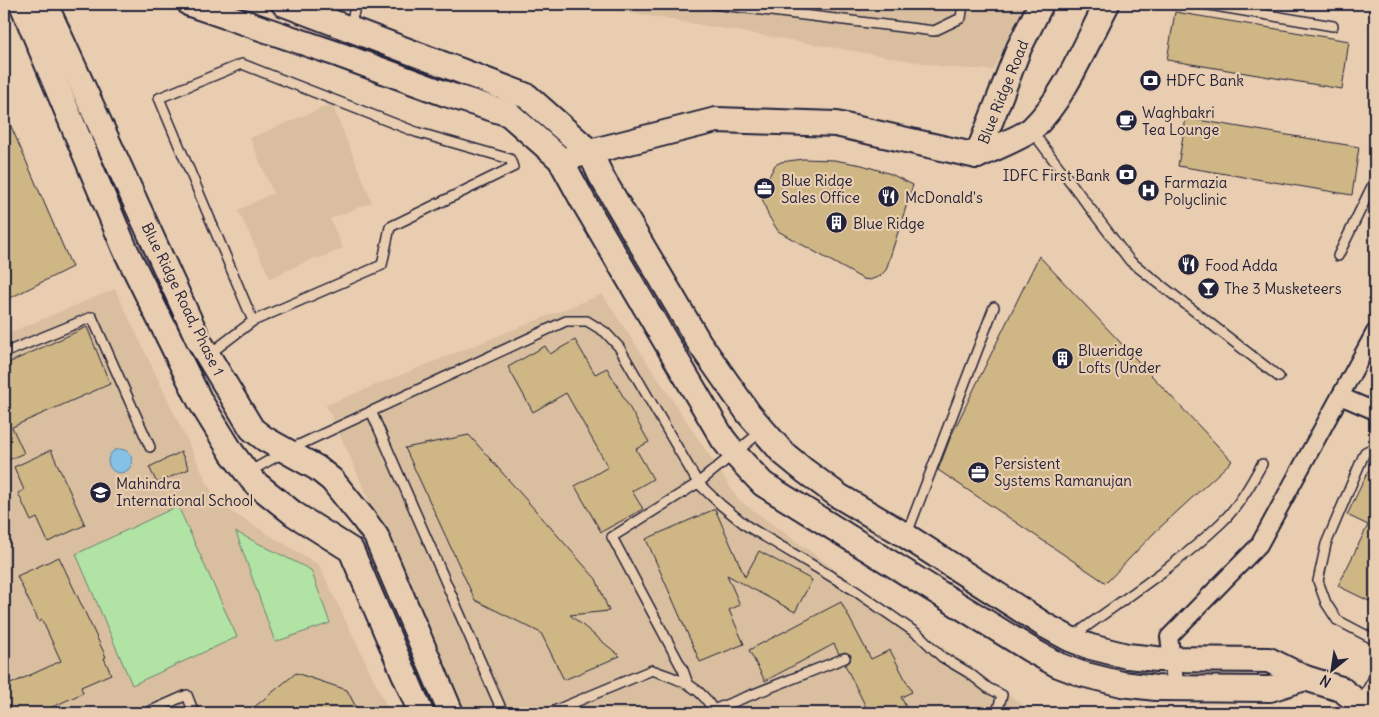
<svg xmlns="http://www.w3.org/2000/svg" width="1379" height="717" font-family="Delius,sans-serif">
  <rect width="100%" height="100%" fill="#e9cdb0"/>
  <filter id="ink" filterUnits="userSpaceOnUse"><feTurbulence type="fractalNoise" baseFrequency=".02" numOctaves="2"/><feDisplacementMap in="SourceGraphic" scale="10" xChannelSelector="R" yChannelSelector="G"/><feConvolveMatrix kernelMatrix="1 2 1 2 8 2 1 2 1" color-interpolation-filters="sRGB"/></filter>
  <g filter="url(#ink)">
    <g fill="#d9bf9f">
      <path d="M579,4h447l-33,66 -41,-2z"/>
      <path d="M332,104l40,98 -42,17 13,29 -25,11 -1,-2 -47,21 -32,-68 35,-17 -23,-55z"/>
      <path d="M115,289l102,214 102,62 71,148h-386v-378z"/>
      <path d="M602,294l137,206 295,213h-574l-109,-254 -25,-54z"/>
    </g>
    <g fill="#b0e3a4" stroke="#698270">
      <path d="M178,506l59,131 -105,48 -56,-131z"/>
      <path d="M236,532l75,38 19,53 -55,19z"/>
    </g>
    <circle fill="#84c1e4" stroke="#5d81a0" cx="120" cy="461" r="12"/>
    <g fill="#ceb685" stroke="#22223b">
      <path d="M1175,12l174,29 -7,48 -175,-29z"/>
      <path d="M4,110l68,157 -68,34z"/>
      <path d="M1186,118l173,29 -7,48 -174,-29z"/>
      <path d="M803,159l31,1 28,5 29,9 22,11 -27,85 -6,6 -10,4 -7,-1 -85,-48 -10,-16 -6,-17 1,-10 12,-23 6,-3z"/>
      <path d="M1039,256l193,205 -78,72 -48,50 -168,-113 13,-34z"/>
      <path d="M87,327l23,57 -98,43 12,26 -20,9v-97z"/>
      <path d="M575,340l20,34 12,-6 42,74 -13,7 17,30 -21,12 11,18 -42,23 -26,-46 33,-19 -42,-74 -33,19 -25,-45 37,-21 5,8z"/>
      <path d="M469,435l127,144 13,32 -39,4 50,41 -56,24 -23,-47 -66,-33 -70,-152z"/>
      <path d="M51,450l34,75 -37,17 -11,-24 -6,3 -13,-28 6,-3 -10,-23z"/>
      <path d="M181,452l8,17 -32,14 -8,-16z"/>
      <path d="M1375,457v147l-37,-18 30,-61 -21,-10z"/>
      <path d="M715,509l30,68 14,-26 53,29 -17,32 -68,-37 13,30 -11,5 15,34 -44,18 -54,-123z"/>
      <path d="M59,557l47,100 -2,1 7,16 -30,13 2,6 -44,20h-35v-26l57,-26 -19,-41 -3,2 -22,-46z"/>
      <path d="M841,602l30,57 19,-9 22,42 -11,5 8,16h-40l-24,-48 5,-4 1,-6 -6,-3 -6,2 -5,-10 -69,37 -16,-31z"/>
      <path d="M296,673l51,17 12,23h-112z"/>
    </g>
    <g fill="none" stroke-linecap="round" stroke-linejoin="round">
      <defs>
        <g id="lane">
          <path d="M713,4l221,27 27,-13 2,-14"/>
          <path d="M1203,4l130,22"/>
          <path d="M350,27l6,-23"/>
          <path d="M1031,130l99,131 149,116"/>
          <path d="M1338,256l37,-76"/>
          <path d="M4,353l88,-36 58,130"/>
          <path d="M208,355l45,-34 129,-56 8,-38 123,-60 -3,-8 -94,-27 -174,-68 -83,34 94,223"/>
          <path d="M371,411l132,302"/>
          <path d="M1375,447l-10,5 -39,92 -8,37 8,22 11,17 38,20"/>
          <path d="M247,473l39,-22 280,-130h21l18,11 14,15 79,136 65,-53"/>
          <path d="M906,536l88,-229"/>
          <path d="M1072,637c50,-37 104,-71 149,-114 17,-16 30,-39 41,-59"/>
          <path d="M688,684l-5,-14 -71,-133 86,-54 23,22 26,21 107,64 65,45 23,22 27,16 19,15 14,7 -4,14 -4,4"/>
          <path d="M1360,703l15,-27"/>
          <path d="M713,710l132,-52"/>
          <path d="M146,713l41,-18 7,18"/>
          <path d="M549,713l103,-43c26,9 51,16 62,43"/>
        </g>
        <g id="street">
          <path d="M1340,396l35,15"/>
          <path d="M1176,688l-7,-51 90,-92 116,-213"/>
        </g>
        <g id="secondary">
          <path d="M22,4l103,245 75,152 32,52 22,29 40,32 57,36 70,163"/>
          <path d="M45,4l154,337 53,88 13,10 52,29 15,12 30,37 14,19 75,177"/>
          <path d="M190,4l150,51 106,39 63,20 51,45 23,42 140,238 11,14 29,31 268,166 27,15 24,9 40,10 34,4 114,1 35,-11"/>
          <path d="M284,4l243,92 63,56 11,24 99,168 49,70 34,39 22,18 34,25 61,36 146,94 24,13 21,8 36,9 30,3 112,1 36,18 36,11 18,14 5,10"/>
          <path d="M574,156l142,-36 120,4 141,32"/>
          <path d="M977,156c13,-6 46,-19 55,-27 33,-31 54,-86 75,-125"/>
          <path d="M977,156l42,-108 22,-44"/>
        </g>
      </defs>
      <use href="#lane" stroke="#22223b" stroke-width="12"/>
      <use href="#street" stroke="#22223b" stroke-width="20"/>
      <use href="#secondary" stroke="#22223b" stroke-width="28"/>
      <use href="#lane" stroke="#e9cdb0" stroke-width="9"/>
      <use href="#street" stroke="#e9cdb0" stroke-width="16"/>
      <use href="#secondary" stroke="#e9cdb0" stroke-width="24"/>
    </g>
  </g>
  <defs>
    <symbol id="bank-disc" viewBox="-11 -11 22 22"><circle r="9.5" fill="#22223b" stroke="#e9cdb0"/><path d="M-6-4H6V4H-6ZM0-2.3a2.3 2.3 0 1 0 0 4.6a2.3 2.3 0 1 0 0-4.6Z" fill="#fff"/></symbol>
    <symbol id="cafe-disc" viewBox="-11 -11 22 22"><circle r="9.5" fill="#22223b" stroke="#e9cdb0"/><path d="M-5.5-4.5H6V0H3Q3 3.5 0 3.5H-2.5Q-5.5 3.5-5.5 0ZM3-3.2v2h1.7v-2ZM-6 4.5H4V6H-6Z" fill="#fff"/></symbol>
    <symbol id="office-disc" viewBox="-11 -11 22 22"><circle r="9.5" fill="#22223b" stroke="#e9cdb0"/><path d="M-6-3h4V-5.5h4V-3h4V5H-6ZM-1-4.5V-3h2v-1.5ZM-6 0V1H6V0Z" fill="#fff"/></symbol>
    <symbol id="hospital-disc" viewBox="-11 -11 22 22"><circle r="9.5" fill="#22223b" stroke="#e9cdb0"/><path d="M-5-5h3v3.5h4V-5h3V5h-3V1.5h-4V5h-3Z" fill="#fff"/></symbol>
    <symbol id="restaurant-disc" viewBox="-11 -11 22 22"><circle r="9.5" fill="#22223b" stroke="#e9cdb0"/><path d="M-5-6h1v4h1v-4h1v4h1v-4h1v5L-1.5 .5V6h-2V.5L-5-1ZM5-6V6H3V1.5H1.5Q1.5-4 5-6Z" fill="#fff"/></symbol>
    <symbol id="building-disc" viewBox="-11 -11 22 22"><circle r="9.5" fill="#22223b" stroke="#e9cdb0"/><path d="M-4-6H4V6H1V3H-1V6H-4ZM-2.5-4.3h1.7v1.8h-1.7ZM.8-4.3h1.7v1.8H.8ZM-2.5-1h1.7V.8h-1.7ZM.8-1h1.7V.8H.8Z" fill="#fff"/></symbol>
    <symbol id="bar-disc" viewBox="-11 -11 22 22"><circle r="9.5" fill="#22223b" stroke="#e9cdb0"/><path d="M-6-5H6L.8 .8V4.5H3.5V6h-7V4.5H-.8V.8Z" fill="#fff"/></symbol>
    <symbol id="school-disc" viewBox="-11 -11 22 22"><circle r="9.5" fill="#22223b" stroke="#e9cdb0"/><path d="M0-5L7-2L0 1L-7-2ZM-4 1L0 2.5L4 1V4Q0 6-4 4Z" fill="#fff"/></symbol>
  </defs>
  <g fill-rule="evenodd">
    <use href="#bank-disc" x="1138" y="68" width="25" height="25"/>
    <use href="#cafe-disc" x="1114" y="108" width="25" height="25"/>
    <use href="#bank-disc" x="1114" y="162" width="25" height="25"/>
    <use href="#office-disc" x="752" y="176" width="25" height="25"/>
    <use href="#hospital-disc" x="1136" y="178" width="25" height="25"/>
    <use href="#restaurant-disc" x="876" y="184" width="25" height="25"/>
    <use href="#building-disc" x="824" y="210" width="25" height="25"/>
    <use href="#restaurant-disc" x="1176" y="252" width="25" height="25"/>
    <use href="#bar-disc" x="1196" y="276" width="25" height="25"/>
    <use href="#building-disc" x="1050" y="346" width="25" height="25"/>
    <use href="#office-disc" x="966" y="460" width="25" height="25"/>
    <use href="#school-disc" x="88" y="480" width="25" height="25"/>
  </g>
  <g text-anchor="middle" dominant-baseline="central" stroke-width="4.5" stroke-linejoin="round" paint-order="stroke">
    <g font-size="15" fill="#22223b" stroke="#e9cdb0" text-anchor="start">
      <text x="1166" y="80">HDFC Bank</text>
      <text x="1142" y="112">Waghbakri<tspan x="1142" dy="17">Tea Lounge</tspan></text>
      <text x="1110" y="175" text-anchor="end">IDFC First Bank</text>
      <text x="781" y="180">Blue Ridge<tspan x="781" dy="17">Sales Office</tspan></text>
      <text x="1164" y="182">Farmazia<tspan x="1164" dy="17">Polyclinic</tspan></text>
      <text x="905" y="197">McDonald's</text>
      <text x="853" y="223">Blue Ridge</text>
      <text x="1205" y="265">Food Adda</text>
      <text x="1224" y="288">The 3 Musketeers</text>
      <text x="1078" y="350">Blueridge<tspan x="1078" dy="17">Lofts (Under</tspan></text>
      <text x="994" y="463">Persistent<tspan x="994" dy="17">Systems Ramanujan</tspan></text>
      <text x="116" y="483">Mahindra<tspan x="116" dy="17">International School</tspan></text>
    </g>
    <g font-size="15" fill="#22223b" stroke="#e9cdb0">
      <text transform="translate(1003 92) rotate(-68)">Blue Ridge Road</text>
      <text transform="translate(183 299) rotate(64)">Blue Ridge Road, Phase 1</text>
    </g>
  </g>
  <rect width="1379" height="717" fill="none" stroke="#e9cdb0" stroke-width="20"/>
  <rect x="10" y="10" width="1359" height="697" fill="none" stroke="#22223b" stroke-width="2" filter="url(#ink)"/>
  <g transform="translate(1332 670) rotate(210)" stroke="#e9cdb0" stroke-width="4" paint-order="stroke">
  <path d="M0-4L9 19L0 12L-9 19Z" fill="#22223b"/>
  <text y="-8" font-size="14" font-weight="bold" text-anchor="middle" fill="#22223b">N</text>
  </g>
</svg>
